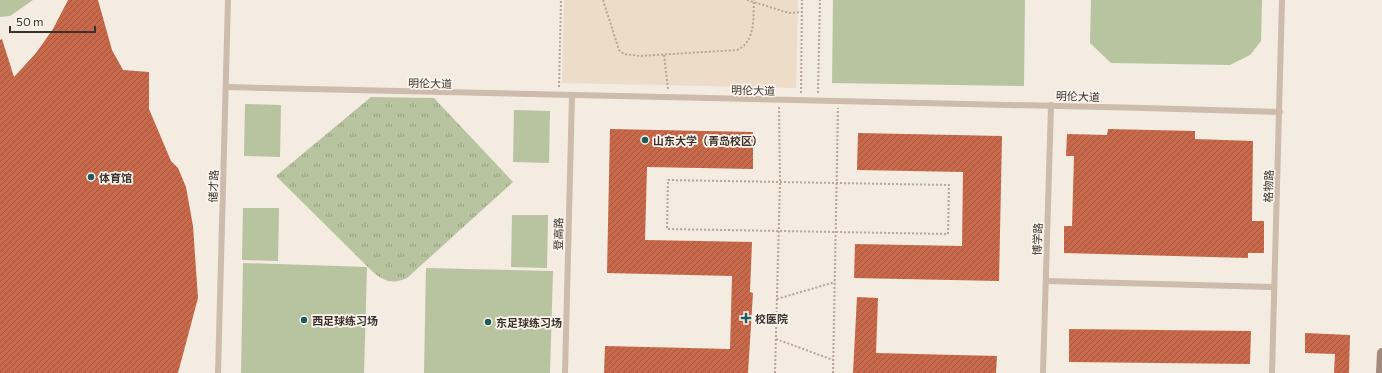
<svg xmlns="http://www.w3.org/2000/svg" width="1382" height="373" font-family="Commissioner,'Noto Sans SC',sans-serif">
  <defs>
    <pattern id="grass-tufts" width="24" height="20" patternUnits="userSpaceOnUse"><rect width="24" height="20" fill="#b8c4a0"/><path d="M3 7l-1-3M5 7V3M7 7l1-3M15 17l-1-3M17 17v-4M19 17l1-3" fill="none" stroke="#97a083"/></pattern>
    <pattern id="building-hatch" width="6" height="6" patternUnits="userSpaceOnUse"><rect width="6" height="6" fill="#c8694b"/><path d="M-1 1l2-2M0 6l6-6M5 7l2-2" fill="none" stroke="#a4573f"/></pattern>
  </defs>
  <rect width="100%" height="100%" fill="#f4ebe1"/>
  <path fill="url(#grass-tufts)" d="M371,97l63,1 79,84 -106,96c-13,6 -22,4 -33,-5l-98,-97z"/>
  <g fill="#b8c4a0">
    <path d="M0,0h33l-23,16 -10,1z"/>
    <path d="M833,0h192l-1,86 -192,-3z"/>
    <path d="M1091,0h171l-1,41 -11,14 -20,10 -119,-2 -21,-20z"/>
    <path d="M245,104l36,1 -1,52 -36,-1z"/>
    <path d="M514,110l36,1 -1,52 -36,-1z"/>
    <path d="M243,208h36l-1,53 -36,-1z"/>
    <path d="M512,215h36l-1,53 -36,-1z"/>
    <path d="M243,263l124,4 -3,106h-123z"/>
    <path d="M426,268l127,3 -3,102h-126z"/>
  </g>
  <path fill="#ecdcc8" d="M564,0h234l-2,88 -234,-5z"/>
  <g fill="url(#building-hatch)">
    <path d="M68,0h30l14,50 11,20 26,2v37l22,52 7,7 8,19 7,39 5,72 -20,75h-178v-333l2,-1 12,38 22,-24 17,-24z"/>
    <path d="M610,129l143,3v37l-106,-2 -2,73 107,2 -2,50 3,1 -5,80h-144l1,-27 125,3 2,-73 -125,-3z"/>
    <path d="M1108,129l87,2v8l58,2 -1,80h12v32h-16v5l-184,-5v-27h8l2,-70h-8l1,-22 40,1z"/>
    <path d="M858,133l144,3 -3,145 -145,-3 1,-34 107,2 1,-74 -106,-2z"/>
    <path d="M857,297l21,1 -2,55 121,3 -1,17h-143z"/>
    <path d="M1069,329l182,2 -1,33 -181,-2z"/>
    <path d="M1305,333l45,2 -1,38h-15l1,-19 -30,-1z"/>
  </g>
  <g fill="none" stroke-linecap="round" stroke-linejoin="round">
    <g stroke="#b9a596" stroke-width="2" stroke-dasharray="2 2" stroke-linecap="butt">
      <path d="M603,0l16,50 5,4 16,2 97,-6c19,-8 16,-33 17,-50"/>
      <path d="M747,0l42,13 13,-1"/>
      <path d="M664,55l4,34"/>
      <path d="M559,87l2,-87"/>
      <path d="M801,93l1,-93"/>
      <path d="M818,93l2,-93"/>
      <path d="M668,180l281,5 -1,49 -281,-5z"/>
      <path d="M777,299l58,-17"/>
      <path d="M776,339l57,21"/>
      <path d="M775,373l5,-191 -1,-75"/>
      <path d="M833,373l5,-265"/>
    </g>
    <g stroke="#cdbbac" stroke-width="6">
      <path d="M226,87c352,10 703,14 1054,25"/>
      <path d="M1046,281l228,6"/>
      <path d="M218,373l10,-373"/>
      <path d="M565,373l7,-277"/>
      <path d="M1043,373l8,-268"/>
      <path d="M1272,373l10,-373"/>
    </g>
    <path stroke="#a18a7d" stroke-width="10" d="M1381,373l1,-20"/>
  </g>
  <g fill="#1f5a5e" stroke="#fbf5ee" stroke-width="1.5">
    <circle cx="645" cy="140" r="4"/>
    <circle cx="91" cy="177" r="4"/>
    <path d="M744 312h4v4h4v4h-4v4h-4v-4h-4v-4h4z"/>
    <circle cx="304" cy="320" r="4"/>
    <circle cx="488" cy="322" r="4"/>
  </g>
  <g text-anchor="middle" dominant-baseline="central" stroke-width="3.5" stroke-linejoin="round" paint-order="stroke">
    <g font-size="11" fill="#3b302b" stroke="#fbf5ee">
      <text transform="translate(430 83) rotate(1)">明伦大道</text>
      <text transform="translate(753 90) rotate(1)">明伦大道</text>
      <text transform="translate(1078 96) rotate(2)">明伦大道</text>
      <text transform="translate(213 186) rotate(-88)">储才路</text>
      <text transform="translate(1268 186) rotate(-88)">格物路</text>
      <text transform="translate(558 234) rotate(-89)">登高路</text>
      <text transform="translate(1037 239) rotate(-88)">博学路</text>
    </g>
    <g font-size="11" font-weight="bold" fill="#3b302b" stroke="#fbf5ee" text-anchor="start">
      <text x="653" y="140">山东大学（青岛校区）</text>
      <text x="99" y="177">体育馆</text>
      <text x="755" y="318">校医院</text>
      <text x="312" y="320">西足球练习场</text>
      <text x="496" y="322">东足球练习场</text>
    </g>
  </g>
  <path d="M10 26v6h85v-6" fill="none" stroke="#3b302b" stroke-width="2"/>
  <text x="16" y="26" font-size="12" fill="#3b302b" stroke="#fbf5ee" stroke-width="3" paint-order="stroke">50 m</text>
</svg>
